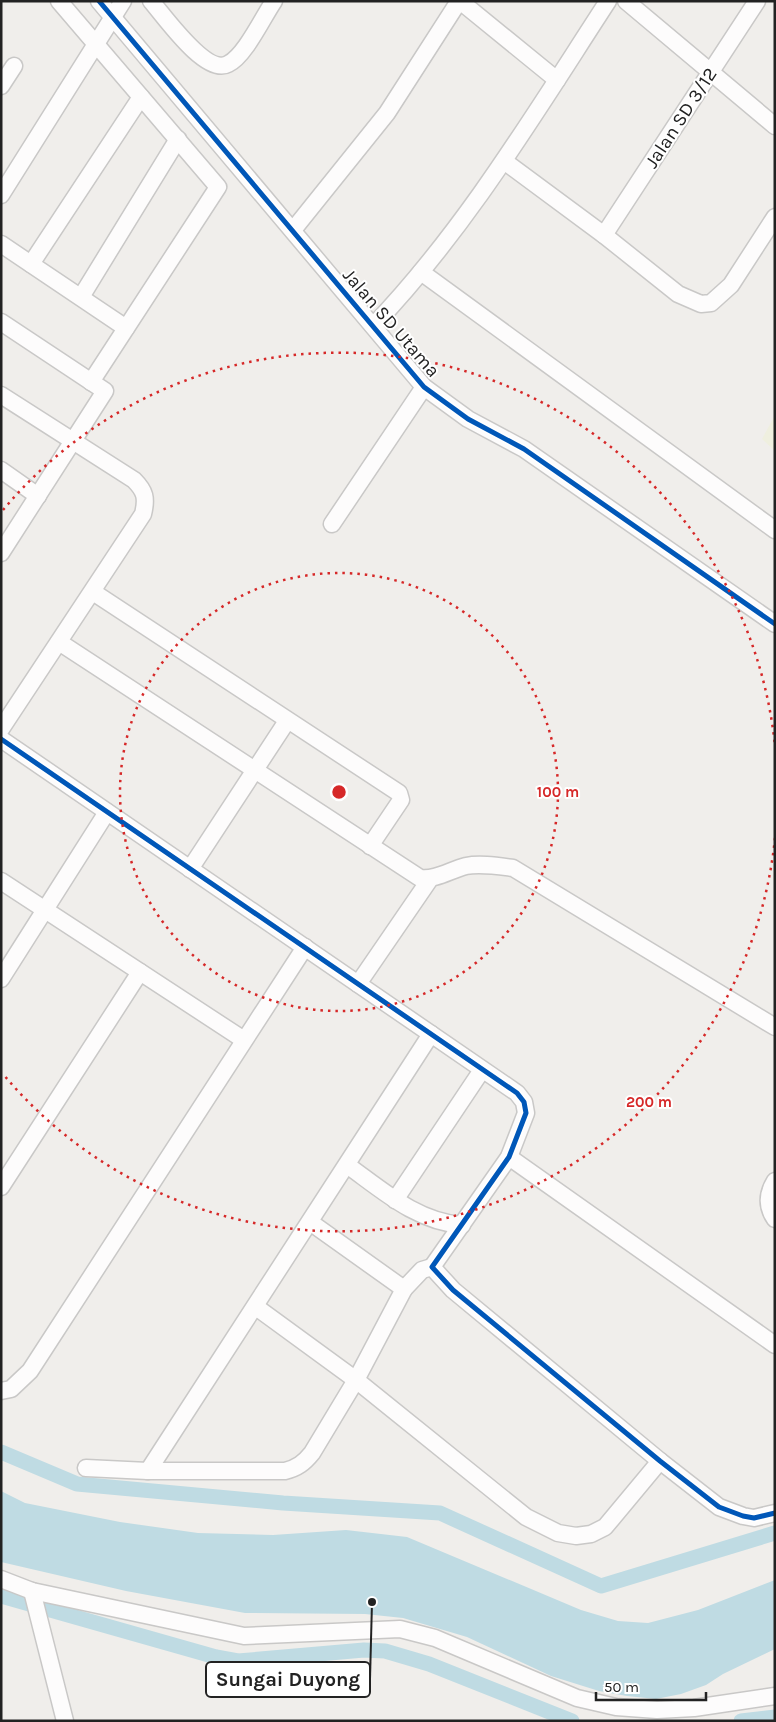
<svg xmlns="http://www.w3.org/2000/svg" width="776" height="1722" font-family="Karla,sans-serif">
  <rect width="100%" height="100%" fill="#f0eeeb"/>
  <path fill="#efefdf" d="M775,415v36l-13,-12z"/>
  <path fill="#bfdbe3" d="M1,1491l24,12 95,19 78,11 75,2 73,-5 61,7 174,73 37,11 30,2 50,-13 77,-30v69l-52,25 -17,11 -25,9 -25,5 -29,-3 -28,-5 -48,-15 -84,-39 -64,-19 -38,-4 -120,-1 -119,-22 -125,-29z"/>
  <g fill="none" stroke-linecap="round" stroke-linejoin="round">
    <g stroke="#bfdbe3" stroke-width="15">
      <path d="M1,1452l76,32 206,19 157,10 161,73 174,-53"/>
      <path d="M1,1596l215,61 22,4 126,-11 21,1 44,13 143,57"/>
      <path d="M741,1721l34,-4"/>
    </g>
    <defs>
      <g id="minor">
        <path d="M59,1l159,186 -127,195"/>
        <path d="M99,1l325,386 44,32 56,30 251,175"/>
        <path d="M151,1c14,16 55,75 77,63 17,-8 35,-47 46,-63"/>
        <path d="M460,1l97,79"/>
        <path d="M626,1l149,125"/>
        <path d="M1,86l13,-20"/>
        <path d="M504,161l100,74 74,59 23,10 10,-1 20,-18 44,-68"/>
        <path d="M1,195l122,-194"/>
        <path d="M293,230l94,-117 72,-112"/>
        <path d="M604,235l153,-234"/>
        <path d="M1,244l125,84"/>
        <path d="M31,264l110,-167"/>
        <path d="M421,272l354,258"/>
        <path d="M81,297l97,-158"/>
        <path d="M1,322l104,69 -104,162"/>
        <path d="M373,326c92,-96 162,-213 235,-325"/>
        <path d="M1,395l133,85c11,11 13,18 9,34l-142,215"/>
        <path d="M1,470l37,26"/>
        <path d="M332,524l92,-137"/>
        <path d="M93,592l306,201 2,7 -31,46"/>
        <path d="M59,642l361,236c16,2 30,-8 46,-12 14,-3 32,0 47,2l262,159"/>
        <path d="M1,739l516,354 7,9 2,11 -17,44 -77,110 21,23 207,171 59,46 24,9 11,2 21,-5"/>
        <path d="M190,869l97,-148"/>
        <path d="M1,881l243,159"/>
        <path d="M1,979l106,-167"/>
        <path d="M358,984l72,-105"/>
        <path d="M509,1157l266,188"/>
        <path d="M347,1165c35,25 70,57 115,60"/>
        <path d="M775,1181c-8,13 -9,25 0,38"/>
        <path d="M1,1187l139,-215"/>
        <path d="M395,1200l87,-130"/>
        <path d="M310,1222l94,67"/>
        <path d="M256,1307l100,73 170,137 32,16 18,3 15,-2 14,-7 55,-66"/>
        <path d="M1,1391l10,-2 19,-18 275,-424"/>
        <path d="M86,1468l62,3h137c12,-3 19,-8 27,-18l44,-73 48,-91 18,-19 10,-3"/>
        <path d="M148,1471l283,-437"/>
        <path d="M1,1579l31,12 212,45 156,-7 35,9 142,60 39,9 41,3 37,-2 81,-12"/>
        <path d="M32,1591l33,130"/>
      </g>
    </defs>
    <use href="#minor" stroke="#c9c8c7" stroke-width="19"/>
    <use href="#minor" stroke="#fdfcfc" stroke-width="16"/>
    <defs>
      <g id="cycleway">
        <path d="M99,1l325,386 44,32 56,30 251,175"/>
        <path d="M1,739l516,354 7,9 2,11 -17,44 -77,110 21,23 207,171 59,46 24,9 11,2 21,-5"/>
      </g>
    </defs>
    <use href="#cycleway" stroke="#fff" stroke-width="8"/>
    <use href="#cycleway" stroke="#0057b8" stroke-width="5"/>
  </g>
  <g fill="none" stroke="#d62828" stroke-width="2.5" stroke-dasharray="2.5 5">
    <circle cx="339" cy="792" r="219"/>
    <path d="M775 838A438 438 0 0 1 3 1074M3 510A438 438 0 0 1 775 746"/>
  </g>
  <g text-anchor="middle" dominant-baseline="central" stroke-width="4" stroke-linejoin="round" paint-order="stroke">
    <g font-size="19" fill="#222" stroke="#fff">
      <text transform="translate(681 118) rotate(-57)">Jalan SD 3/12</text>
      <text transform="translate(391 323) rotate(49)">Jalan SD Utama</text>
    </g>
  </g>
  <circle cx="339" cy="792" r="8" fill="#d62828" stroke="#fff" stroke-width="2.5"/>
  <g font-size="15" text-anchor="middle" font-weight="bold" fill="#d62828" stroke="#fff" stroke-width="4" stroke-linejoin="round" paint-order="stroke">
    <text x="558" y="797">100 m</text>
    <text x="649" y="1107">200 m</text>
  </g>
  <path fill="none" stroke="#222" stroke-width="2" d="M372 1602L370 1679"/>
  <circle fill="#222" stroke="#fff" stroke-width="2" cx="372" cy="1602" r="5"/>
  <rect fill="#fff" stroke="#222" stroke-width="2" x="206" y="1662" width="164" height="35" rx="5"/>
  <g font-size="20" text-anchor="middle" font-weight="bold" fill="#222">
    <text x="288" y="1686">Sungai Duyong</text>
  </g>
  <rect width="776" height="1722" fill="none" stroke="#222222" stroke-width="5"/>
  <path d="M596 1692v8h110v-8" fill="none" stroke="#222222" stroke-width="2.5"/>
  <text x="604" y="1692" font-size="15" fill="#222222" stroke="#ffffff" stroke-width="4" paint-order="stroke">50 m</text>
</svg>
